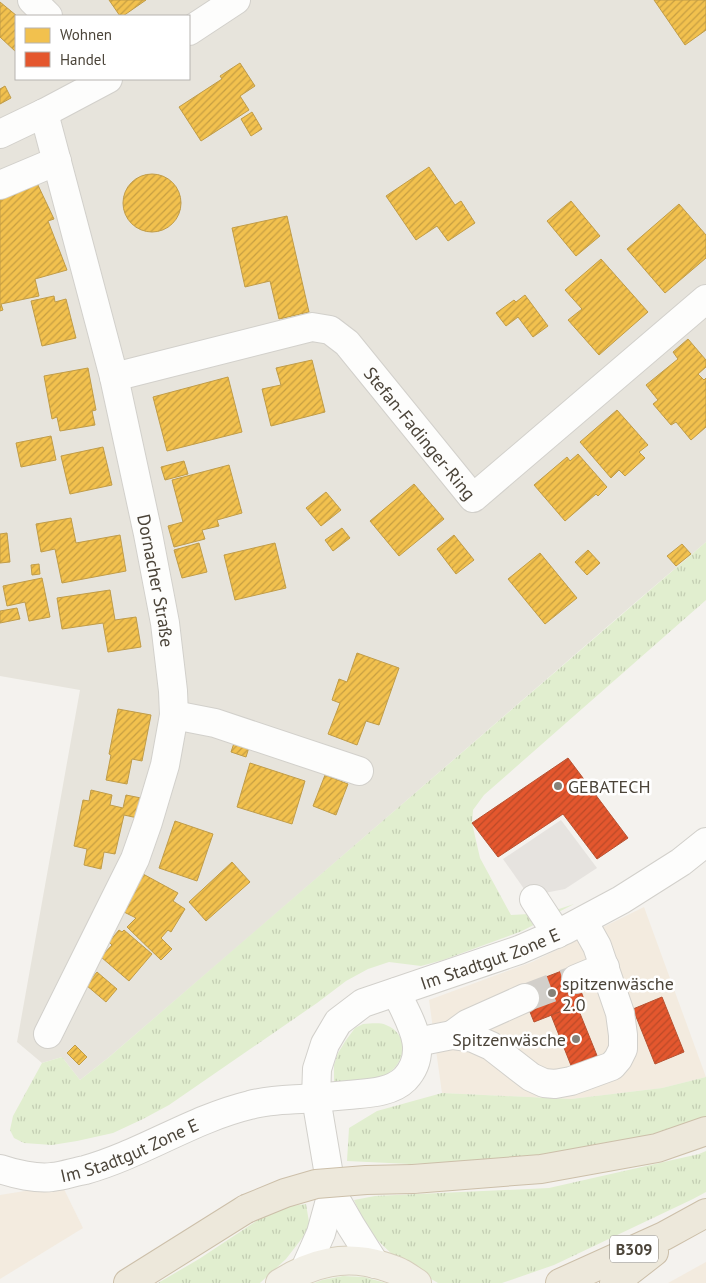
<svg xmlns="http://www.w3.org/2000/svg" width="706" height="1283" font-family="'PT Sans',sans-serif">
  <defs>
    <pattern id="grass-tufts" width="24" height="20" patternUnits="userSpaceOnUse" patternTransform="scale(1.25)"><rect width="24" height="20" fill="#e1eecf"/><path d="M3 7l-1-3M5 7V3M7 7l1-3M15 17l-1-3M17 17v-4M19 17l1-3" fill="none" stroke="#c3cdb2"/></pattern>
    <pattern id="homes-hatch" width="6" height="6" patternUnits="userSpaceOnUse" patternTransform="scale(1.25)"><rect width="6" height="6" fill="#f2c14e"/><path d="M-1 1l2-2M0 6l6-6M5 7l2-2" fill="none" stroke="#c69e42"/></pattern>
    <pattern id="shops-hatch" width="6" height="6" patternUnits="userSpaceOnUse" patternTransform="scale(1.25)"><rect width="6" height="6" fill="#e4572e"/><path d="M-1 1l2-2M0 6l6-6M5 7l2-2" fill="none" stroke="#bb4a28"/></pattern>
  </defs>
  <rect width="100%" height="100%" fill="#f4f2ee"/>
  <path fill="#e7e4dc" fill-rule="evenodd" d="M0,0h706v542l-90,77 -380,329 -128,110 -28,22 -18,-23 -20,6 -25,-21 63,-352 -80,-14zM16,16h173v63h-173z"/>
  <g fill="#f3ebdf">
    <path d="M644,907l62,170 -44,11 -91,11 -129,-6 -13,-93 103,-38z"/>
    <path d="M62,1185l21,43 -83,51v-84z"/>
    <path d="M706,1262v21h-38z"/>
  </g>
  <g fill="url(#grass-tufts)">
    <path d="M706,542v58l-222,195 -11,15 -1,13 8,35 31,57 36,-2 27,-9 -52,27 -79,29 -22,6 -32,-4 -21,7 -22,12 -29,22 -148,102 -26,14 -30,14 -36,8 -25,4 -28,-2 -10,-5 -4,-8 3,-14 29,-53 20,-6 18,23 28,-22z"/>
    <path d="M363,1024c7,0 16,-2 23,1 25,10 20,40 -2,51 -13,6 -36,5 -50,6v-17l4,-12 8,-13 9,-12z"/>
    <path d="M706,1077v45l-121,29 -89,10 -86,3 -63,-3 2,-33 28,-17 65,-18 129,6 91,-11z"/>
    <path d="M706,1151v41l-13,7 -139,66 -52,18h-64l-41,-24 -29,-28 -14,-31 21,-4 174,-8 150,-34z"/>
    <path d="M306,1204l4,24 -24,31 -26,24h-102l41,-24 77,-51z"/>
    <path d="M343,1276l21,1 22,6h-72l8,-3z"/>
  </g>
  <path fill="#e6e3df" d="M561,820l36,48 -32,21 -36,7 -26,-37z"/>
  <g fill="url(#homes-hatch)" stroke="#c09c48">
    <path d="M109,0h37l-23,16h-3z"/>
    <path d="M654,0h52v30l-21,15z"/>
    <path d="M0,2l17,14 -1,36 -16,-15z"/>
    <path d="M240,63l15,23 -15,10 9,14 -48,31 -22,-34 43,-28 -2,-3z"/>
    <path d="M5,86l6,12 -11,6v-15z"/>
    <path d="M252,112l10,17 -11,7 -10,-17z"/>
    <path d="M429,167l26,38 6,-4 14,22 -27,18 -11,-15 -21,14 -30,-44z"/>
    <circle cx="152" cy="203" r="29"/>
    <path d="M36,181l18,38 -6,2 19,49 -32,9 4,17 -38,8 2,6 -3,1v-121z"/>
    <path d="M571,201l29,35 -24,20 -29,-35z"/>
    <path d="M679,204l27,31v23l-41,35 -38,-44z"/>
    <path d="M287,216l22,96 -30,7 -9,-38 -25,6 -13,-59z"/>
    <path d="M601,259l47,53 -49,43 -31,-35 14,-11 -17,-19z"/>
    <path d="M525,295l23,31 -15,11 -15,-20 -12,9 -10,-13 18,-13 2,2z"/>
    <path d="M54,296l1,6 11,-3 10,39 -34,8 -11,-45z"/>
    <path d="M688,339l18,21v7l-8,7 6,6 2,-2v49l-15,13 -15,-18 -5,3 -18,-21 5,-4 -12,-15 32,-26 -5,-7z"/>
    <path d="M312,360l13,52 -54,14 -9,-37 19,-4 -5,-17z"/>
    <path d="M88,368l8,42 -4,1 3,14 -35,6 -3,-14 -5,2 -8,-43z"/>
    <path d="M228,377l14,55 -75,19 -14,-54z"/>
    <path d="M617,410l31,35 -9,7 6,6 -20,18 -6,-6 -8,8 -31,-36z"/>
    <path d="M51,436l5,24 -35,7 -5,-24z"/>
    <path d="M103,447l9,38 -42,9 -9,-38z"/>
    <path d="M578,454l29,33 -9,9 -2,-2 -31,27 -31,-36 33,-28 3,4z"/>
    <path d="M184,461l4,13 -23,6 -4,-13z"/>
    <path d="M229,465l13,48 -25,7 2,6 -17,4 3,9 -31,8 -6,-21 15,-4 -11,-42z"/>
    <path d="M414,484l30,35 -45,37 -29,-35z"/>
    <path d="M326,492l15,18 -20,16 -15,-18z"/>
    <path d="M71,518l5,25 44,-8 6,36 -64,12 -7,-34 -14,3 -5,-28z"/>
    <path d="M342,528l8,10 -17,13 -8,-11z"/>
    <path d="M7,533l3,29 -10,1v-29z"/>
    <path d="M454,535l20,25 -18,14 -19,-25z"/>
    <path d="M199,543l8,29 -25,6 -8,-28z"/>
    <path d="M275,543l11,45 -51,12 -11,-45z"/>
    <path d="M682,544l9,10 -15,12 -9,-10z"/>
    <path d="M588,550l12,13 -13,12 -12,-13z"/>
    <path d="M540,553l37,45 -32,26 -37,-45z"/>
    <path d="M39,564l1,10 -8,1 -1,-10z"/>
    <path d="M42,578l8,39 -21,4 -4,-19 -18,4 -4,-20z"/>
    <path d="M110,590l5,30 21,-3 5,30 -33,5 -5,-29 -41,6 -5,-31z"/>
    <path d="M17,608l3,11 -20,4v-12z"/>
    <path d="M357,653l42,15 -20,57 -13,-4 -9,24 -29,-11 12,-31 -8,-3 7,-21 8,3z"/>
    <path d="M118,709l33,6 -9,46 -10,-2 -5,25 -21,-4 5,-25 -2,-1z"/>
    <path d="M235,740l15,4 -4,13 -15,-5z"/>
    <path d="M250,763l55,18 -13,43 -55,-17z"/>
    <path d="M325,775l23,9 -12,31 -23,-9z"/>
    <path d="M91,790l21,5 -2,10 13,3 3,-13 20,4 -4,20 -18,-4 -9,39 -11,-2 -3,17 -17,-4 3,-16 -13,-3 9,-46 6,1z"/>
    <path d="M175,821l38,13 -16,47 -38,-13z"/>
    <path d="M232,862l18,20 -44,39 -17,-19z"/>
    <path d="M143,874l35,19 -5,8 12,8 -14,23 -3,-2 -7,8 11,11 -11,11 -34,-33 9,-9 -14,-7z"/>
    <path d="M119,930l3,2 2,-2 28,24 -23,27 -28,-24 11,-12 -3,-3z"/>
    <path d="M97,972l20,17 -11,13 -20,-17z"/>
    <path d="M75,1045l12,12 -8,8 -12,-12z"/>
  </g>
  <g fill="url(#shops-hatch)" stroke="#b65131">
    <path d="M568,758l60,80 -31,21 -34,-45 -65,43 -26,-34z"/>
    <path d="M572,967l13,35 -51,20 -14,-35z"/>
    <path d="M662,997l22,55 -29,12 -22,-55z"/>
    <path d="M577,1006l23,57 -26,10 -23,-58z"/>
  </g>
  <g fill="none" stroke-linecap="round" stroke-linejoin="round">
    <path stroke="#d2cfca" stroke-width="28" stroke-dasharray="28 14" stroke-linecap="butt" d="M525,998l51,-19"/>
    <defs>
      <g id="minor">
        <path d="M32,0l16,16"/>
        <path d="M189,31l47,-31"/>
        <path id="s1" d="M44,113l70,264 34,157 17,89 8,68 1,24 -9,50 -17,57 -13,37 -87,175"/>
        <path d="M0,134l44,-21 64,-34"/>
        <path d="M0,185l57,-24"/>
        <path id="s2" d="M114,377l198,-50 18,3 17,13 126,155 233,-199"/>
        <path d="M174,715l41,8 144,48"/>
        <path d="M534,899l23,35"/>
        <path d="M576,979l29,-12"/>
        <path d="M452,1035l15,-11 58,-26"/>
        <path d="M417,1042l35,-7 21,3 18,8 40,31 13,6 11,1 16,-3 41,-15 6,-7 5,-10v-14l-3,-22 -23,-67 -14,-25"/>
        <path id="s3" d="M0,1169c14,5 37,10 52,8 11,-1 22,-5 33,-7 57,-16 107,-51 165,-65 21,-6 43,-5 64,-7 11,-1 23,-2 34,-3 19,-2 43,-2 57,-16 26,-28 4,-59 -9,-87"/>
        <path id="s4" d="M375,1264l-24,-38 -19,-33 -16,-95 1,-29 8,-25 13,-22 25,-19 156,-53 46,-20 56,-30 60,-38 25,-20"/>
        <path d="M305,1269l16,-36 11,-40"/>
      </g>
      <path id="major" d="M280,1283c32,-20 65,-29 103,-17 6,2 13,4 18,7 6,3 11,7 16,10"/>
      <g id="highway">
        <path d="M413,1179l128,-10 116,-21 49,-17"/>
        <path d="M128,1283l118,-74"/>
        <path d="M560,1283l104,-47 42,-23"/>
        <path d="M614,1283l40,-31"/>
      </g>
    </defs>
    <use href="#minor" stroke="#d2d0cb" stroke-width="30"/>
    <use href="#major" stroke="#d6cebb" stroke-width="30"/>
    <use href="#highway" stroke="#ccbfa9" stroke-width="30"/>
    <use href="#minor" stroke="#fdfdfc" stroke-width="28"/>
    <use href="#major" stroke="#f2efe6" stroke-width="28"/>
    <use href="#highway" stroke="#ede8db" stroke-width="28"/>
    <defs>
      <path id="highway-bridge" d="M246,1209l39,-16 31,-9 50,-4 47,-1"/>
    </defs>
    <use href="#highway-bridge" stroke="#ccbfa9" stroke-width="30" stroke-linecap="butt"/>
    <use href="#highway-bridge" stroke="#ede8db" stroke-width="28"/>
  </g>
  <g fill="#868178" stroke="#fff" stroke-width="2">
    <circle cx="558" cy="786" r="5"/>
    <circle cx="552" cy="993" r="5"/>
    <circle cx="576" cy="1039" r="5"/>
  </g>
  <g text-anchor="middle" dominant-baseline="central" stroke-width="5" stroke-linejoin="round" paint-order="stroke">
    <rect fill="#fff" stroke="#817c74" stroke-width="1" x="610" y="1235.5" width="48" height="27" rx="4"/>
    <g font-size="16" font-weight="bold" fill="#4b4439">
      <text x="634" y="1249">B309</text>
    </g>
    <g font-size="18" fill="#4b4439" stroke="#fff">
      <text stroke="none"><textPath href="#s2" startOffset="360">Stefan-Fadinger-Ring</textPath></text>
      <text stroke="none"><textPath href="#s1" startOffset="481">Dornacher Straße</textPath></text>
      <text stroke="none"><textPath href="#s4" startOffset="426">Im Stadtgut Zone E</textPath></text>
      <text stroke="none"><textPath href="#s3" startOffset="135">Im Stadtgut Zone E</textPath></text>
    </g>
    <g font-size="18" fill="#4b4439" stroke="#fff" text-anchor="start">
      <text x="568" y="786">GEBATECH</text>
      <text x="562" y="983">spitzenwäsche<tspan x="562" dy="21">2.0</tspan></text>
      <text x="566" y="1039" text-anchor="end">Spitzenwäsche</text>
    </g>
  </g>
  <rect x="15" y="15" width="175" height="65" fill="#ffffff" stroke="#b7b4b0"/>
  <rect x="25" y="28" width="25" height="15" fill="#f2c14e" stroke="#b7b4b0"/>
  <text x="60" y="40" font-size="15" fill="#4b4439">Wohnen</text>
  <rect x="25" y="52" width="25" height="15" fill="#e4572e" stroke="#b7b4b0"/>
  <text x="60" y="65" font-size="15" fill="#4b4439">Handel</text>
</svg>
